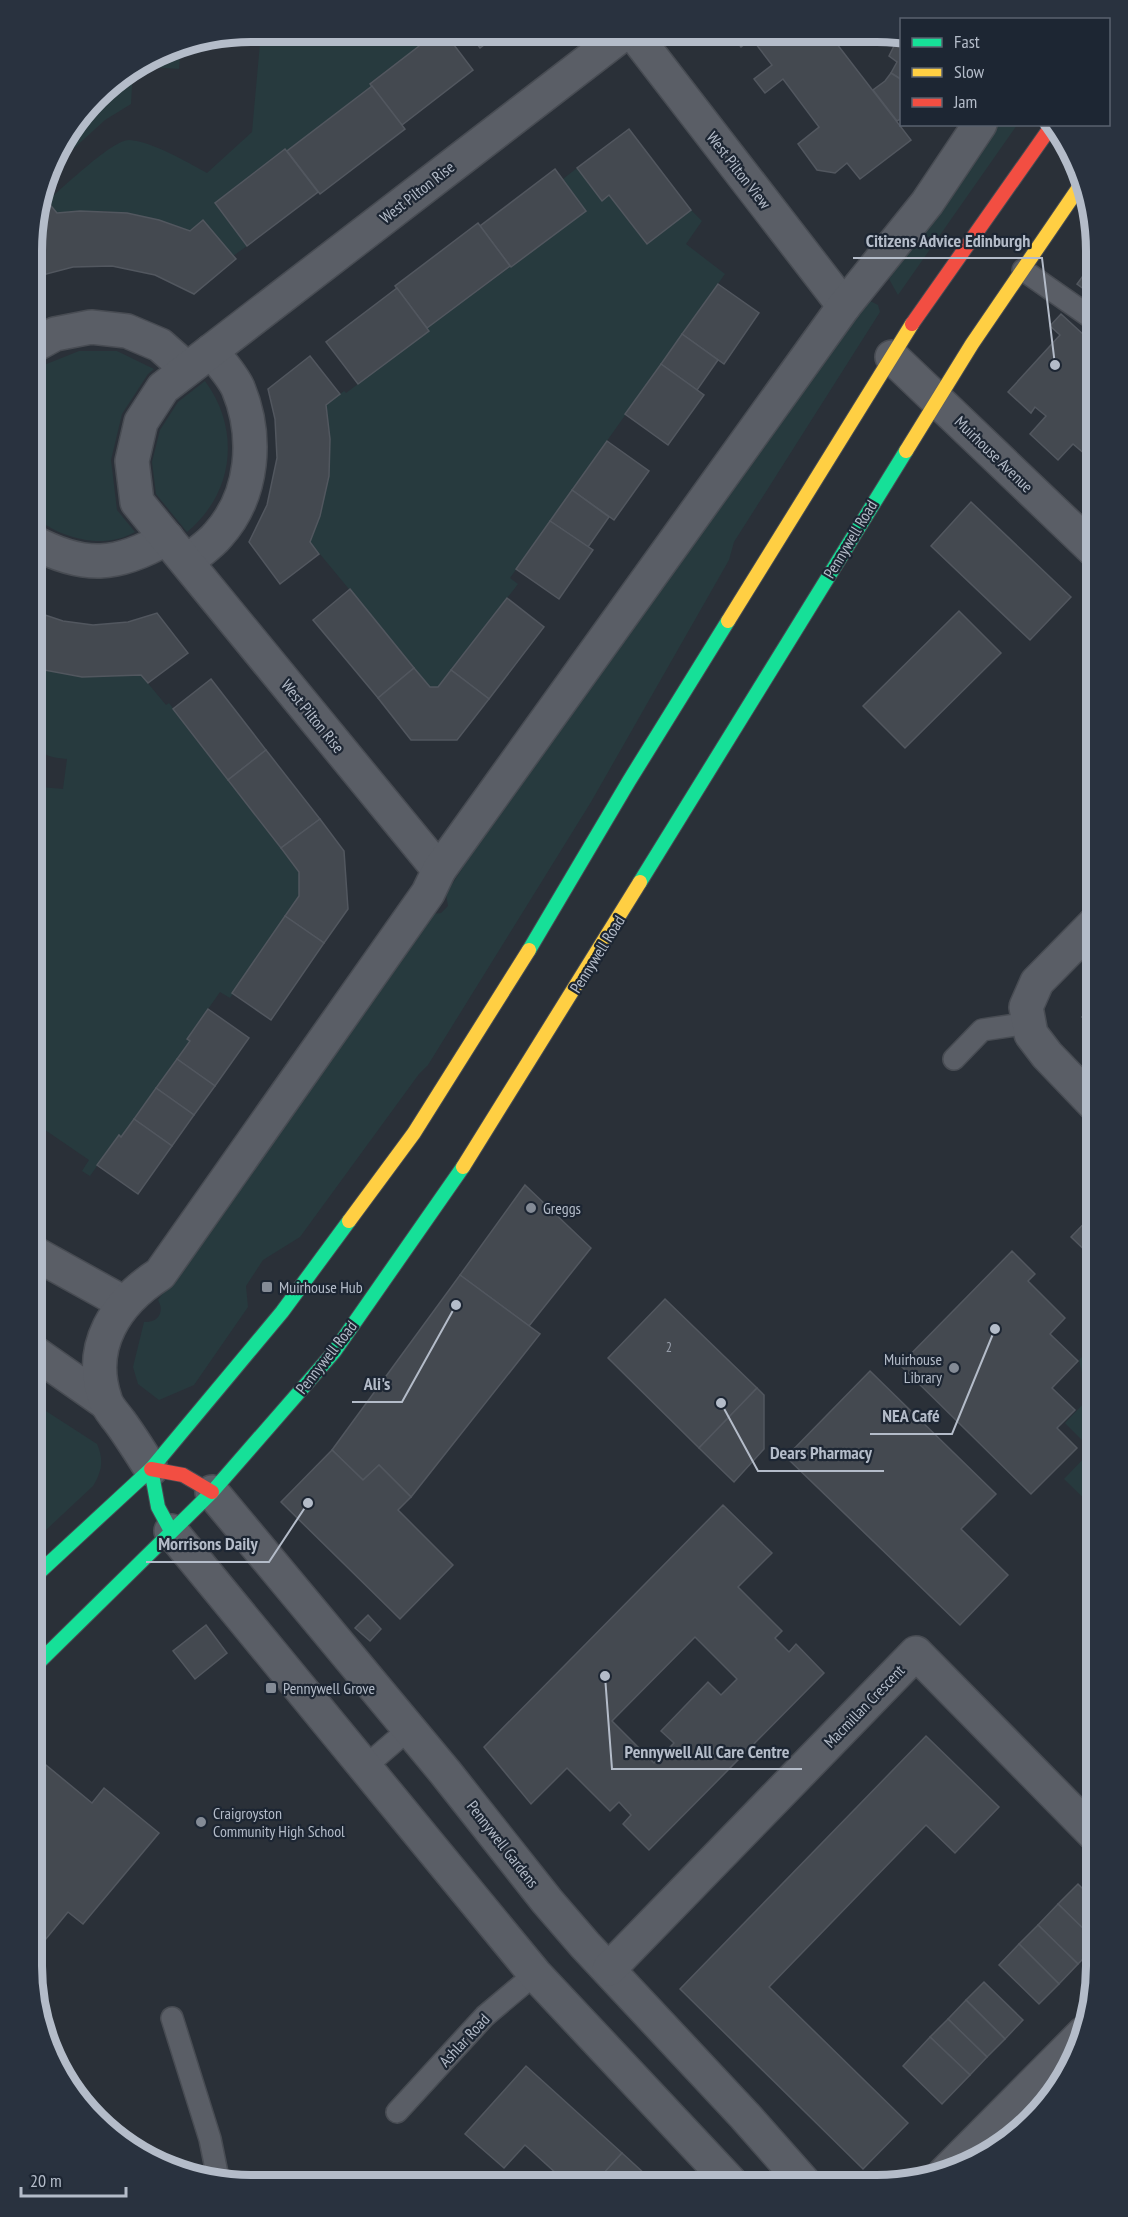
<svg xmlns="http://www.w3.org/2000/svg" width="1128" height="2217" font-family="'PT Sans Narrow',sans-serif">
  <rect width="100%" height="100%" fill="#2a3038"/>
  <g fill="#273a3e">
    <path d="M261,32l175,1 -66,50 2,3 -85,65 -2,-2 -70,54 32,43 -14,10 -30,-36 -13,11c-43,-17 -87,-24 -133,-18l-10,-12c16,-13 65,-61 82,-61 22,1 58,22 78,33l45,-41z"/>
    <path d="M181,45l-2,24 -41,-3 29,-18z"/>
    <path d="M133,69l-2,35 -26,16 -56,51 5,-17 52,-68z"/>
    <path d="M997,125h20l-119,170 -9,-16z"/>
    <path d="M577,168l32,27 38,49 44,-34 11,11 -16,23 39,30 -215,304 8,6 -80,103h-8l-120,-145c19,-44 23,-89 16,-137l18,-14 2,2 83,-62 -2,-3 159,-117 -23,-32z"/>
    <path d="M862,301h8l8,4 2,7 -146,230 -5,18 -138,242 -163,263 -9,9 -119,163 -37,23 -17,26 2,21 -54,78 -35,15 -21,-16 -5,-17 11,-45c14,1 21,-10 14,-22l272,-386 11,-1 7,-7 -2,-12 90,-143z"/>
    <path d="M79,351h38l37,18 -6,5 -26,40 -11,46 6,50 18,22c-6,3 -12,6 -18,7 -28,7 -64,-5 -84,-24v-138l11,-12z"/>
    <path d="M205,381c36,49 29,112 -18,151l-31,-38 -4,-32 8,-32 18,-28z"/>
    <path d="M33,668l49,9 59,-2 25,30 3,-2 130,169v24l-69,102 -10,-6 -33,47 3,2 -69,96 -2,-2 -29,41 -8,-5 7,-11 -57,-39 1,-331 8,-3 22,2 4,-30c-8,-1 -17,-1 -23,-6 -15,-14 -11,-66 -11,-85z"/>
    <path d="M1096,1343v167l-32,-31 28,-29 -27,-27 23,-24 -9,-39z"/>
    <path d="M32,1402l65,42c7,16 5,27 -4,42l-61,57z"/>
  </g>
  <g fill="#444950" stroke="#52575f" stroke-width="1.5" fill-rule="evenodd">
    <path d="M436,33h9l28,37 -71,55 -32,-41z"/>
    <path d="M469,33h31l-20,15z"/>
    <path d="M731,34l26,1 -16,12z"/>
    <path d="M757,35h73l81,105 -51,39 -13,-16 -12,10 -18,-3 -19,-26 21,-17 -36,-48 -18,14 -11,-14 18,-14 -20,-26z"/>
    <path d="M899,36h3v44l-11,-7 6,-11 -8,-6z"/>
    <path d="M891,73l11,7v38l-5,3 -24,-31 12,-9z"/>
    <path d="M372,86l33,43 -85,65 -33,-43z"/>
    <path d="M629,129l62,81 -44,34 -38,-49 -7,6 -25,-33z"/>
    <path d="M285,149l33,43 -71,54 -32,-43z"/>
    <path d="M555,169l31,42 -75,56 -31,-41z"/>
    <path d="M47,201l10,12 23,-2 47,2 32,7 31,11 13,-11 33,39 -42,35 -39,-19 -43,-9 -39,1 -34,9 -6,-7v-46l5,-15z"/>
    <path d="M478,223l32,43 -83,62 -32,-42z"/>
    <path d="M1096,258v40l-19,-14z"/>
    <path d="M718,284l41,29 -35,51 -42,-30z"/>
    <path d="M397,288l32,43 -71,53 -32,-42z"/>
    <path d="M1061,314l35,32v133l-10,-10 7,-8 -20,-17 -15,16 -28,-26 16,-18 -11,-9 -4,6 -23,-21 52,-57 -10,-9z"/>
    <path d="M682,334l36,26 -21,30 -36,-26z"/>
    <path d="M310,356l30,38 -14,11 4,34 -1,37 -9,40 -10,26 9,12 -39,30 -31,-42 18,-37 10,-47 -2,-39 -7,-30z"/>
    <path d="M661,364l43,31 -36,50 -43,-31z"/>
    <path d="M607,441l42,30 -35,49 -42,-30z"/>
    <path d="M572,490l37,27 -21,30 -38,-26z"/>
    <path d="M971,502l100,95 -41,43 -99,-94z"/>
    <path d="M550,521l43,29 -34,49 -43,-30z"/>
    <path d="M350,589l64,79 -36,30 -65,-78z"/>
    <path d="M507,598l37,29 -55,72 -38,-29z"/>
    <path d="M33,611l30,10 30,4 35,-3 29,-9 31,40 -40,30 -7,-8 -59,2 -49,-9z"/>
    <path d="M959,611l42,42 -96,95 -42,-42z"/>
    <path d="M414,668l16,19h8l13,-17 38,29 -32,41h-46l-33,-42z"/>
    <path d="M211,679l55,71 -38,30 -55,-71z"/>
    <path d="M266,750l54,69 -39,29 -53,-68z"/>
    <path d="M320,819l24,32 4,58 -24,34 -39,-27 14,-20v-24l-18,-24z"/>
    <path d="M285,916l39,27 -53,77 -39,-27z"/>
    <path d="M1096,1004v27l-14,-14z"/>
    <path d="M208,1009l41,29 -34,48 -38,-27 13,-18 -3,-2z"/>
    <path d="M177,1059l38,27 -21,29 -38,-27z"/>
    <path d="M156,1088l38,27 -22,31 -38,-27z"/>
    <path d="M134,1119l38,27 -34,48 -41,-29 22,-30 2,2z"/>
    <path d="M525,1185l66,63 -62,78 -69,-51z"/>
    <path d="M1096,1211v50l-25,-24z"/>
    <path d="M1012,1251l23,23 -7,7 37,37 -15,16 28,27 -26,27 23,22 -18,18 20,20 -46,46 -131,-129z"/>
    <path d="M460,1275l80,59 -129,163 -32,-32 -16,15 -31,-30z"/>
    <path d="M665,1299l92,89 -58,60 -91,-90z"/>
    <path d="M870,1371l126,123 -35,35 47,46 -48,50 -174,-168z"/>
    <path d="M757,1388l7,7v54l-30,33 -35,-34z"/>
    <path d="M332,1450l31,30 16,-15 32,32 -13,13 55,55 -53,54 -119,-117z"/>
    <path d="M723,1505l49,48 -34,34 44,44 -7,7 14,14 7,-8 28,29 -175,177 -26,-26 8,-9 -12,-13 -9,9 -43,-43 -36,36 -47,-57zM695,1637l42,42 -16,16 -13,-13 -47,49 13,12 -20,20 -42,-42z"/>
    <path d="M368,1615l13,14 -11,12 -15,-13z"/>
    <path d="M206,1625l21,28 -32,26 -22,-28z"/>
    <path d="M926,1736l73,71 -44,46 -29,-28 -157,162 139,136 -45,46 -183,-180z"/>
    <path d="M46,1765l46,38 12,-15 55,45 -76,91 -15,-12 -36,44v-174z"/>
    <path d="M1078,1884l18,18v39l-38,-37z"/>
    <path d="M1058,1904l38,37v5l-18,18 -40,-39z"/>
    <path d="M1038,1925l40,39 -19,20 -40,-40z"/>
    <path d="M1019,1944l40,40 -20,20 -40,-39z"/>
    <path d="M984,1982l39,38 -18,19 -39,-39z"/>
    <path d="M966,2000l39,39 -18,18 -39,-38z"/>
    <path d="M948,2019l39,38 -17,18 -40,-38z"/>
    <path d="M930,2037l40,38 -28,29 -39,-38z"/>
    <path d="M526,2066l96,87 -29,32h-24l-44,-40 -21,23 -39,-34z"/>
    <path d="M622,2153l24,22 11,10h-64z"/>
  </g>
  <g fill="none" stroke-linecap="round" stroke-linejoin="round">
    <defs>
      <g id="lane">
        <path d="M1023,270l73,51"/>
        <path d="M954,1059l28,-29 46,-7"/>
        <path d="M366,1766l43,-37"/>
        <path d="M172,2018l38,121 9,44"/>
        <path d="M397,2112l88,-96 50,-42"/>
      </g>
      <g id="street">
        <path d="M634,34l210,272"/>
        <path d="M33,346l22,-12 36,-7 36,4 33,14 27,24"/>
        <path d="M892,357l204,195"/>
        <path d="M33,542c51,27 84,25 134,-4"/>
        <path d="M187,562c10,-9 23,-17 31,-27 36,-40 40,-99 20,-147 -6,-13 -18,-26 -27,-37"/>
        <path d="M439,870l-302,-368 -5,-41 9,-39 22,-34 460,-354"/>
        <path d="M1096,1106l-49,-51 -16,-21 -5,-27 11,-25 59,-60"/>
        <path d="M32,1252l92,51"/>
        <path d="M32,1351l73,51"/>
        <path d="M151,1469c-10,-16 -20,-32 -31,-47 -5,-7 -13,-15 -15,-23 -18,-53 11,-97 55,-125l268,-381 11,-23 405,-564 83,-103 53,-79"/>
        <path d="M212,1492l233,280 102,129 38,44 160,171 61,69"/>
        <path d="M171,1531l364,443 198,211"/>
        <path d="M609,1969l307,-316 180,183"/>
        <path d="M944,2174l140,-141"/>
      </g>
      <g id="fast">
        <path d="M640,882l266,-431"/>
        <path d="M529,950l100,-169 99,-160"/>
        <path d="M151,1469l7,38 13,24"/>
        <path d="M32,1579l119,-110 131,-157 67,-91"/>
        <path d="M32,1669l180,-177 122,-140 129,-185"/>
      </g>
      <g id="slow">
        <path d="M906,451l66,-107 112,-164"/>
        <path d="M728,621l184,-297"/>
        <path d="M463,1167l177,-285"/>
        <path d="M349,1221l65,-88 115,-183"/>
      </g>
      <g id="jam">
        <path d="M912,324l138,-196"/>
        <path d="M151,1469l32,6 29,17"/>
      </g>
    </defs>
    <use href="#lane" stroke="#484c53" stroke-width="24"/>
    <use href="#street" stroke="#484c53" stroke-width="36"/>
    <use href="#fast" stroke="#484c53" stroke-width="16"/>
    <use href="#slow" stroke="#484c53" stroke-width="16"/>
    <use href="#jam" stroke="#484c53" stroke-width="16"/>
    <use href="#lane" stroke="#5a5e66" stroke-width="21"/>
    <use href="#street" stroke="#5a5e66" stroke-width="33"/>
    <use href="#fast" stroke="#16e098" stroke-width="14"/>
    <use href="#slow" stroke="#ffcf43" stroke-width="14"/>
    <use href="#jam" stroke="#f24e42" stroke-width="14"/>
  </g>
  <g fill="#848b96" stroke="#1d2633" stroke-width="2">
    <circle cx="531" cy="1208" r="6"/>
    <rect x="261" y="1281" width="12" height="12" rx="3"/>
    <circle cx="954" cy="1368" r="6"/>
    <rect x="265" y="1682" width="12" height="12" rx="3"/>
    <circle cx="201" cy="1822" r="6"/>
  </g>
  <g text-anchor="middle" dominant-baseline="central" stroke-width="4.5" stroke-linejoin="round" paint-order="stroke">
    <g font-size="14" fill="#989fab">
      <text x="669" y="1347">2</text>
    </g>
    <g font-size="16" fill="#b4bcc9" stroke="#1d2633">
      <text transform="translate(739 170) rotate(52)">West Pilton View</text>
      <text transform="translate(417 192) rotate(-38)">West Pilton Rise</text>
      <text transform="translate(994 454) rotate(44)">Muirhouse Avenue</text>
      <text transform="translate(850 539) rotate(-59)">Pennywell Road</text>
      <text transform="translate(313 716) rotate(51)">West Pilton Rise</text>
      <text transform="translate(597 954) rotate(-58)">Pennywell Road</text>
      <text transform="translate(326 1357) rotate(-52)">Pennywell Road</text>
      <text transform="translate(864 1706) rotate(-46)">Macmillan Crescent</text>
      <text transform="translate(503 1844) rotate(52)">Pennywell Gardens</text>
      <text transform="translate(464 2040) rotate(-47)">Ashlar Road</text>
    </g>
    <g font-size="16" fill="#b4bcc9" stroke="#1d2633" text-anchor="start">
      <text x="543" y="1208">Greggs</text>
      <text x="279" y="1287">Muirhouse Hub</text>
      <text x="942" y="1359" text-anchor="end">Muirhouse<tspan x="942" dy="18">Library</tspan></text>
      <text x="283" y="1688">Pennywell Grove</text>
      <text x="213" y="1813">Craigroyston<tspan x="213" dy="18">Community High School</tspan></text>
    </g>
  </g>
  <path d="M0 0H1128V2217H0ZM251 42H877A209 209 0 0 1 1086 251V1966A209 209 0 0 1 877 2175H251A209 209 0 0 1 42 1966V251A209 209 0 0 1 251 42Z" fill="#29323f" fill-rule="evenodd"/>
  <path fill="none" stroke="#b4bcc9" stroke-width="8" d="M251 42H877A209 209 0 0 1 1086 251V1966A209 209 0 0 1 877 2175H251A209 209 0 0 1 42 1966V251A209 209 0 0 1 251 42Z"/>
  <path fill="none" stroke="#b4bcc9" stroke-width="2" d="M1055 365L1042 258H853M456 1305L402 1402H352M995 1329L952 1434H870M721 1403L758 1471H884M308 1503L269 1562H146M605 1676L612 1769H802"/>
  <g fill="#b4bcc9" stroke="#1d2633" stroke-width="2">
    <circle cx="1055" cy="365" r="6"/>
    <circle cx="456" cy="1305" r="6"/>
    <circle cx="995" cy="1329" r="6"/>
    <circle cx="721" cy="1403" r="6"/>
    <circle cx="308" cy="1503" r="6"/>
    <circle cx="605" cy="1676" r="6"/>
  </g>
  <g font-size="18" text-anchor="middle" font-weight="bold" fill="#b4bcc9" stroke="#1d2633" stroke-width="4.5" stroke-linejoin="round" paint-order="stroke">
    <text x="948" y="247">Citizens Advice Edinburgh</text>
    <text x="377" y="1390">Ali's</text>
    <text x="911" y="1422">NEA Café</text>
    <text x="821" y="1459">Dears Pharmacy</text>
    <text x="208" y="1550">Morrisons Daily</text>
    <text x="707" y="1758">Pennywell All Care Centre</text>
  </g>
  <rect x="900" y="18" width="210" height="108" fill="#1d2633" stroke="#59626f" stroke-width="1.5"/>
  <rect x="912" y="38" width="30" height="9" fill="#16e098" stroke="#59626f" stroke-width="1.5"/>
  <text x="954" y="48" font-size="18" fill="#b4bcc9">Fast</text>
  <rect x="912" y="68" width="30" height="9" fill="#ffcf43" stroke="#59626f" stroke-width="1.5"/>
  <text x="954" y="78" font-size="18" fill="#b4bcc9">Slow</text>
  <rect x="912" y="98" width="30" height="9" fill="#f24e42" stroke="#59626f" stroke-width="1.5"/>
  <text x="954" y="108" font-size="18" fill="#b4bcc9">Jam</text>
  <path d="M21 2187v9h105v-9" fill="none" stroke="#b4bcc9" stroke-width="3"/>
  <text x="30" y="2187" font-size="18" fill="#b4bcc9" stroke="#1d2633" stroke-width="4.5" paint-order="stroke">20 m</text>
</svg>
